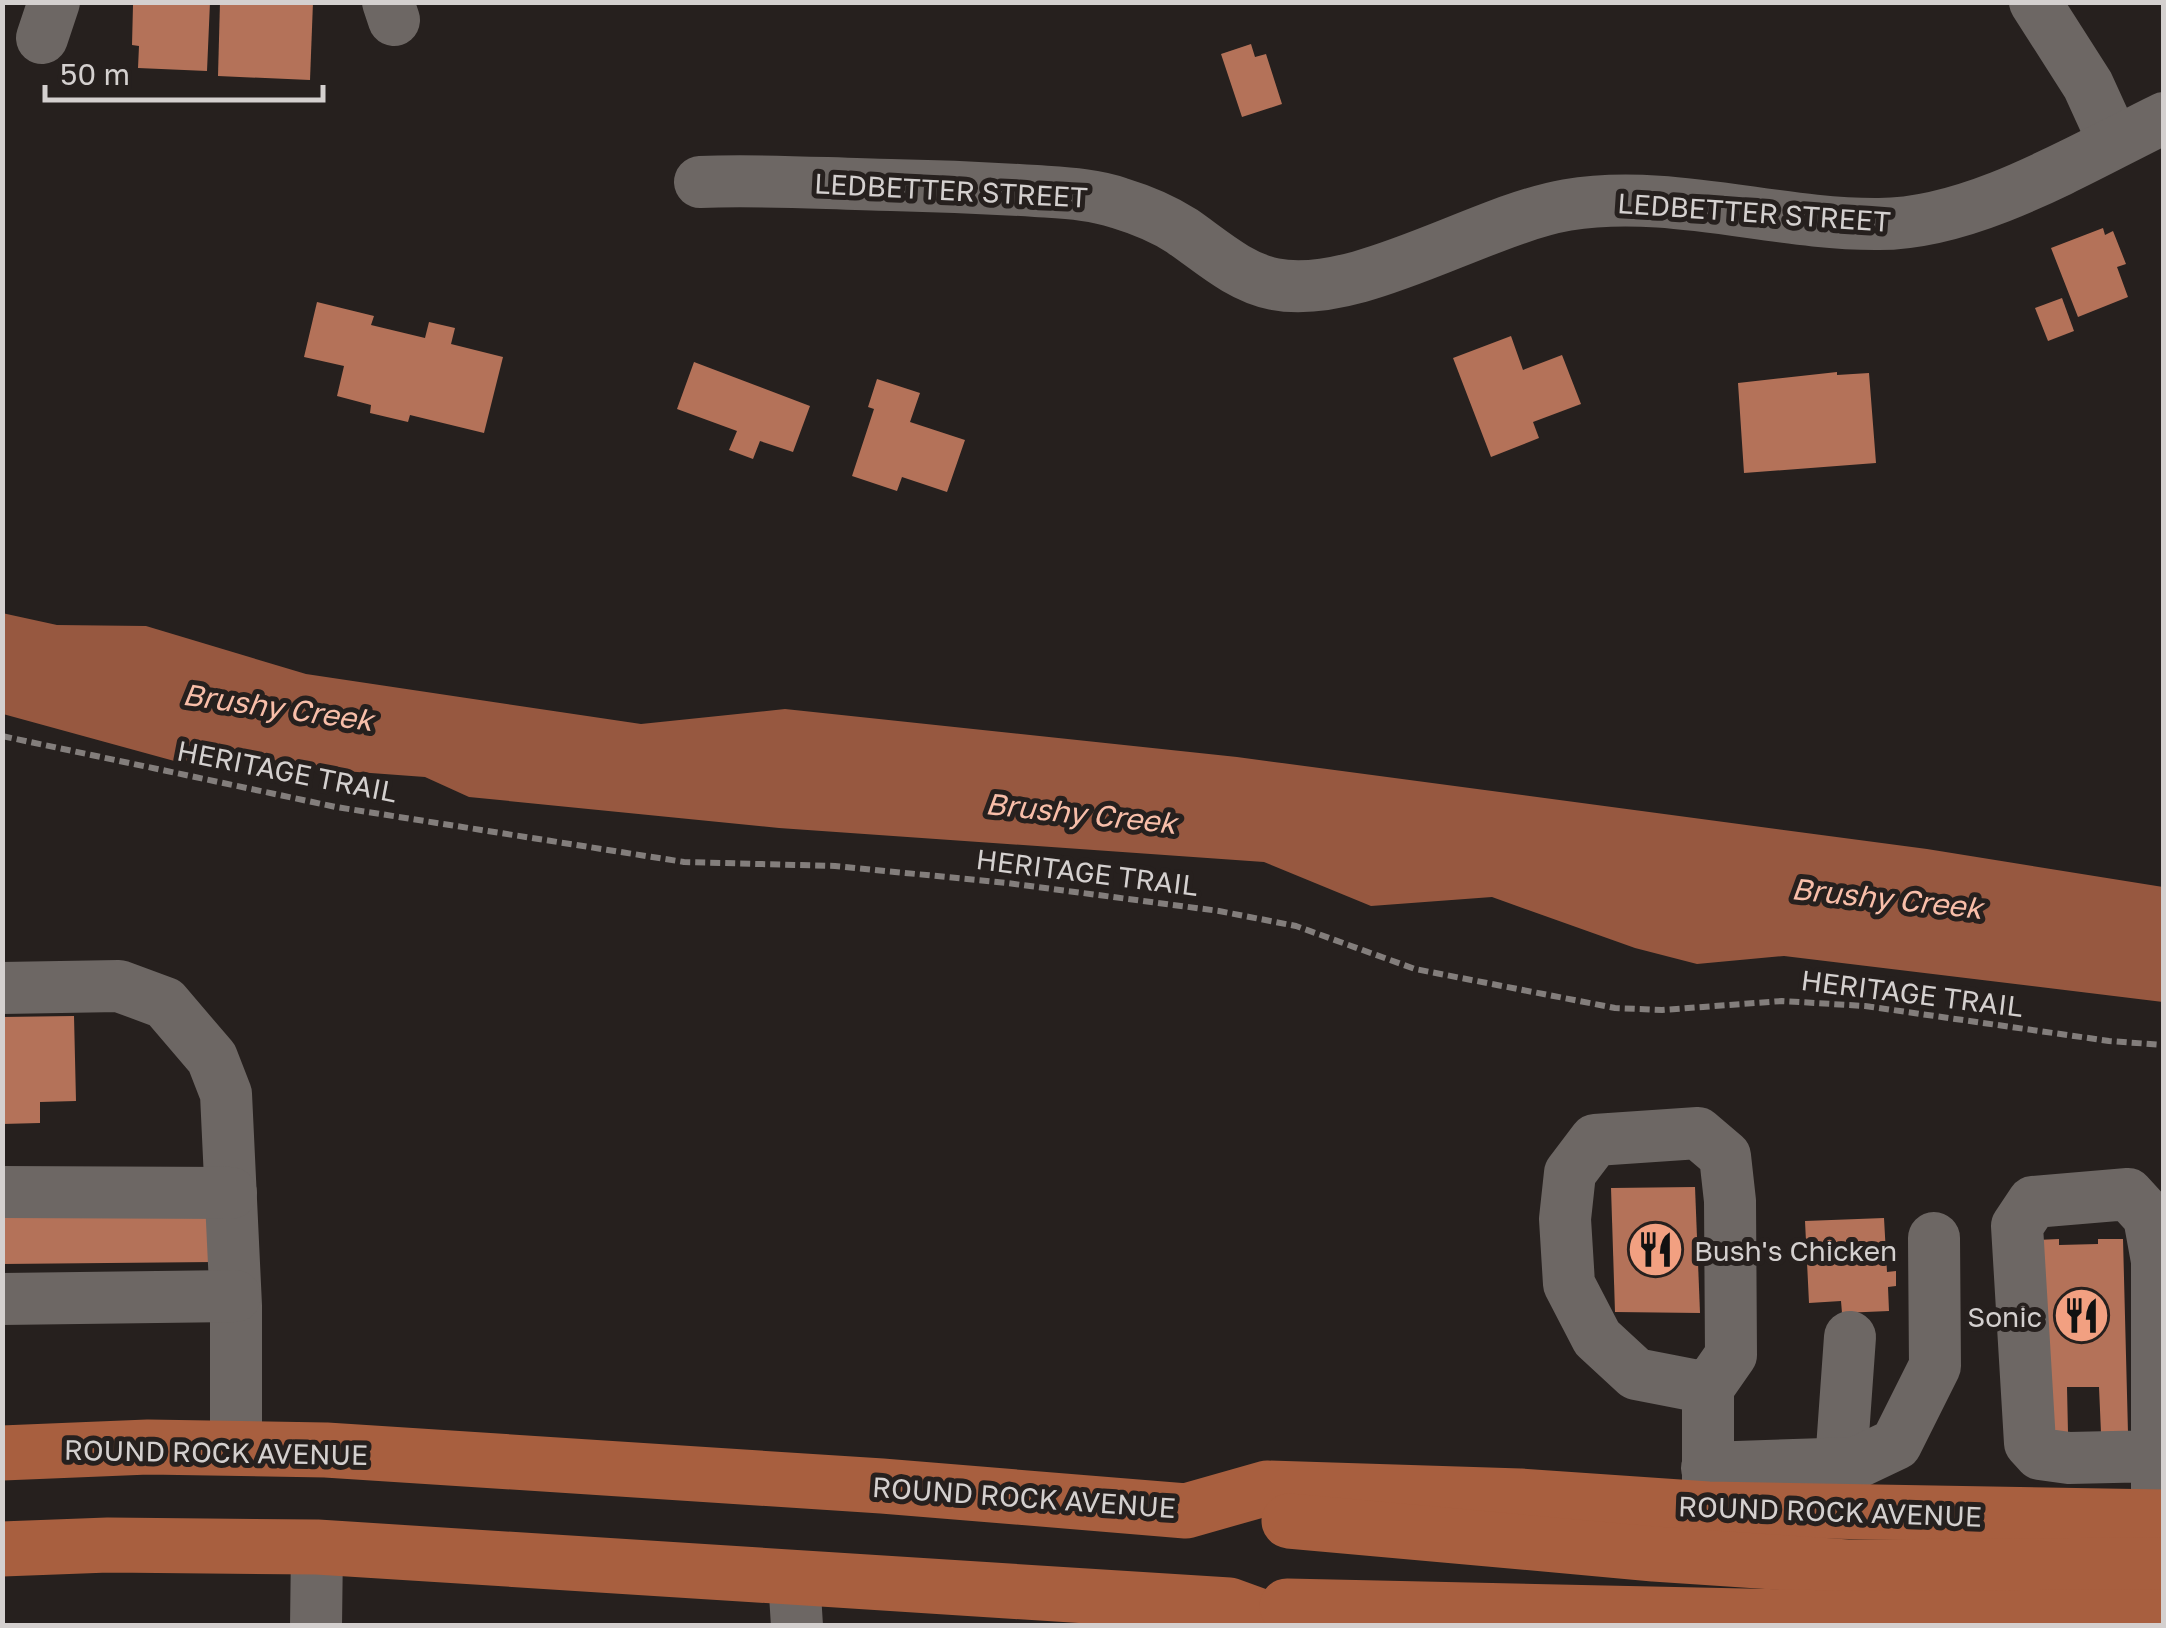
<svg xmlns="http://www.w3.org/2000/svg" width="2166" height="1628" font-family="'Golos Text',sans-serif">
  <rect width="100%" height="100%" fill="#26201e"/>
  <path fill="#975840" d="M2,613l55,12 89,1 160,48 335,50 144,-15 452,48 690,92 236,38v115l-379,-46 -87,8 -62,-16 -143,-51 -121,9 -107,-44 -485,-34 -310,-31 -44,-20 -95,-7 -99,-17 -53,9 -175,-48z"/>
  <g fill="#b47259">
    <path d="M141,2h69l-3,69 -69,-3 1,-22 -7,-1 1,-40h8z"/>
    <path d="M220,2h93l-3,78 -92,-4z"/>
    <path d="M1251,44l4,13 11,-3 16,50 -40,13 -21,-63z"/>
    <path d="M2103,228l2,7 8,-4 13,33 -9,3 11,30 -50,20 -27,-69z"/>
    <path d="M2062,298l12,33 -26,10 -13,-33z"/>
    <path d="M317,302l57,14 -3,9 54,13 4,-16 26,6 -4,16 52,13 -19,76 -74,-18 -2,7 -38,-9 1,-8 -34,-9 7,-30 -40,-9z"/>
    <path d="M1511,336l12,34 39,-15 19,49 -48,18 6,16 -48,19 -38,-99z"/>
    <path d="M694,362l116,44 -17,46 -33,-11 -7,18 -24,-9 8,-19 -60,-22z"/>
    <path d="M1837,372v3l32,-2 7,90 -132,10 -6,-90z"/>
    <path d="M877,379l43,14 -10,29 55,18 -18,52 -45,-15 -5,14 -45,-15 22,-67 -6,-2z"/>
    <path d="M74,1016l2,85 -36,1v21l-38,1v-107z"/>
    <path d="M1695,1187l5,126 -85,-1 -4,-124z"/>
    <path d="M213,1209l1,53 -212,2v-51z"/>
    <path d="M1884,1218l3,54 9,-1v15l-8,1 1,24 -47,2 -1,-12 -32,2 -4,-82z"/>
    <path d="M2059,1239v6l39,-1v-5h25l5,194h-27l-2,-46h-32l1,46 -27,1 -5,-194z"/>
  </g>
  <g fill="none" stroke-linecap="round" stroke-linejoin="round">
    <path stroke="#837e7c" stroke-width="6" stroke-dasharray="10 5" stroke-linecap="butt" d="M2,736l334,71 348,55 151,4 172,17 212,28 77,15 119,43 200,39 47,2 120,-9 83,5 244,35 55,4"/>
    <g stroke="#6d6764" stroke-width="52">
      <path d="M388,2l6,18"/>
      <path d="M2035,2l53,83 26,57"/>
      <path d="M42,38l12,-36"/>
      <path d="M700,182c64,-3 127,2 191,3 49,1 97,3 145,6 28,2 57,3 83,12 23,7 43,15 63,28 29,20 57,46 92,53 83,17 206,-64 293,-79 103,-17 209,20 312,19 94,0 201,-65 285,-106"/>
      <path d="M2,988l117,-2 46,17 47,55 14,36 10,212v142"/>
      <path d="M2,1192l229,1"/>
      <path d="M2,1299l233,-3"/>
      <path d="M1841,1463l9,-126"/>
      <path d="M1707,1468l149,-5 40,-19 39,-78 -1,-128"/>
      <path d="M1708,1509v-121l23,-33 -1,-154 -5,-45 -27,-23 -103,7 -25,33 -5,46 4,65 28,54 39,36 72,14"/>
      <path d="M2157,1517v-256l-8,-44 -21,-23 -95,8 -16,24 13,217 10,11 29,4 88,-2 7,-3"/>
      <path d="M794,1578l3,48"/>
      <path d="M316,1626l1,-79"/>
    </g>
    <g stroke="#a85f3f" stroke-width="55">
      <path d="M2,1453l146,-6 178,3 556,36 304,25 81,-23 253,8 188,13 456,8"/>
      <path d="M1289,1521l365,33 193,13 317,-2"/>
      <path d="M2,1549l106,-4 209,2 912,58 42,15 54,6"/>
      <path d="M1287,1606l549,12 328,-1"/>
    </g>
  </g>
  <defs>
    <symbol id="restaurant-disc" viewBox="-11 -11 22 22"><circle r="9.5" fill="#f2a081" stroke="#26201e"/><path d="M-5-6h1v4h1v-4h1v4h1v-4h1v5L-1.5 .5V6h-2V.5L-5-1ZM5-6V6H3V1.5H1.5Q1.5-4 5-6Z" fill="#111"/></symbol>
  </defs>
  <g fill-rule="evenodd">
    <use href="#restaurant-disc" x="1624" y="1218" width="63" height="63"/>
    <use href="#restaurant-disc" x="2050" y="1284" width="63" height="63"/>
  </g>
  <g text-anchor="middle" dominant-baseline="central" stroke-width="10" stroke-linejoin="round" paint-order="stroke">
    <g font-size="28" fill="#d4d0cf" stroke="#26201e">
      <text transform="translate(951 190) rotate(3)">LEDBETTER STREET</text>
      <text transform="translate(1754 212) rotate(4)">LEDBETTER STREET</text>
      <text transform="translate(287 771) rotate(11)">HERITAGE TRAIL</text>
      <text transform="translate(1087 872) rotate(7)">HERITAGE TRAIL</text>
      <text transform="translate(1912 993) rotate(7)">HERITAGE TRAIL</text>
      <text transform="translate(216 1452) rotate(1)">ROUND ROCK AVENUE</text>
      <text transform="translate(1024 1497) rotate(4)">ROUND ROCK AVENUE</text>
      <text transform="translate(1830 1511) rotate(2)">ROUND ROCK AVENUE</text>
    </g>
    <g font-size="28" fill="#d4d0cf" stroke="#26201e" text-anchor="start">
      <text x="1694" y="1250">Bush's Chicken</text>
      <text x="2042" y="1316" text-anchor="end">Sonic</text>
    </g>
    <g font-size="30" font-style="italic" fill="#f8bea9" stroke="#26201e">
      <text transform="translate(278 707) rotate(8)">Brushy Creek</text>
      <text transform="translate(1081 813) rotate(6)">Brushy Creek</text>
      <text transform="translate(1887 898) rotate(6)">Brushy Creek</text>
    </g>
  </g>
  <rect width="2166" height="1628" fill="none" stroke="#d4d0cf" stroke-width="10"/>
  <path d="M45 85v15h278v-15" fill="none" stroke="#d4d0cf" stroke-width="5"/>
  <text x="60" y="85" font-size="30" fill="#d4d0cf" stroke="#26201e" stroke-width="8" paint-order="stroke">50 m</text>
</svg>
